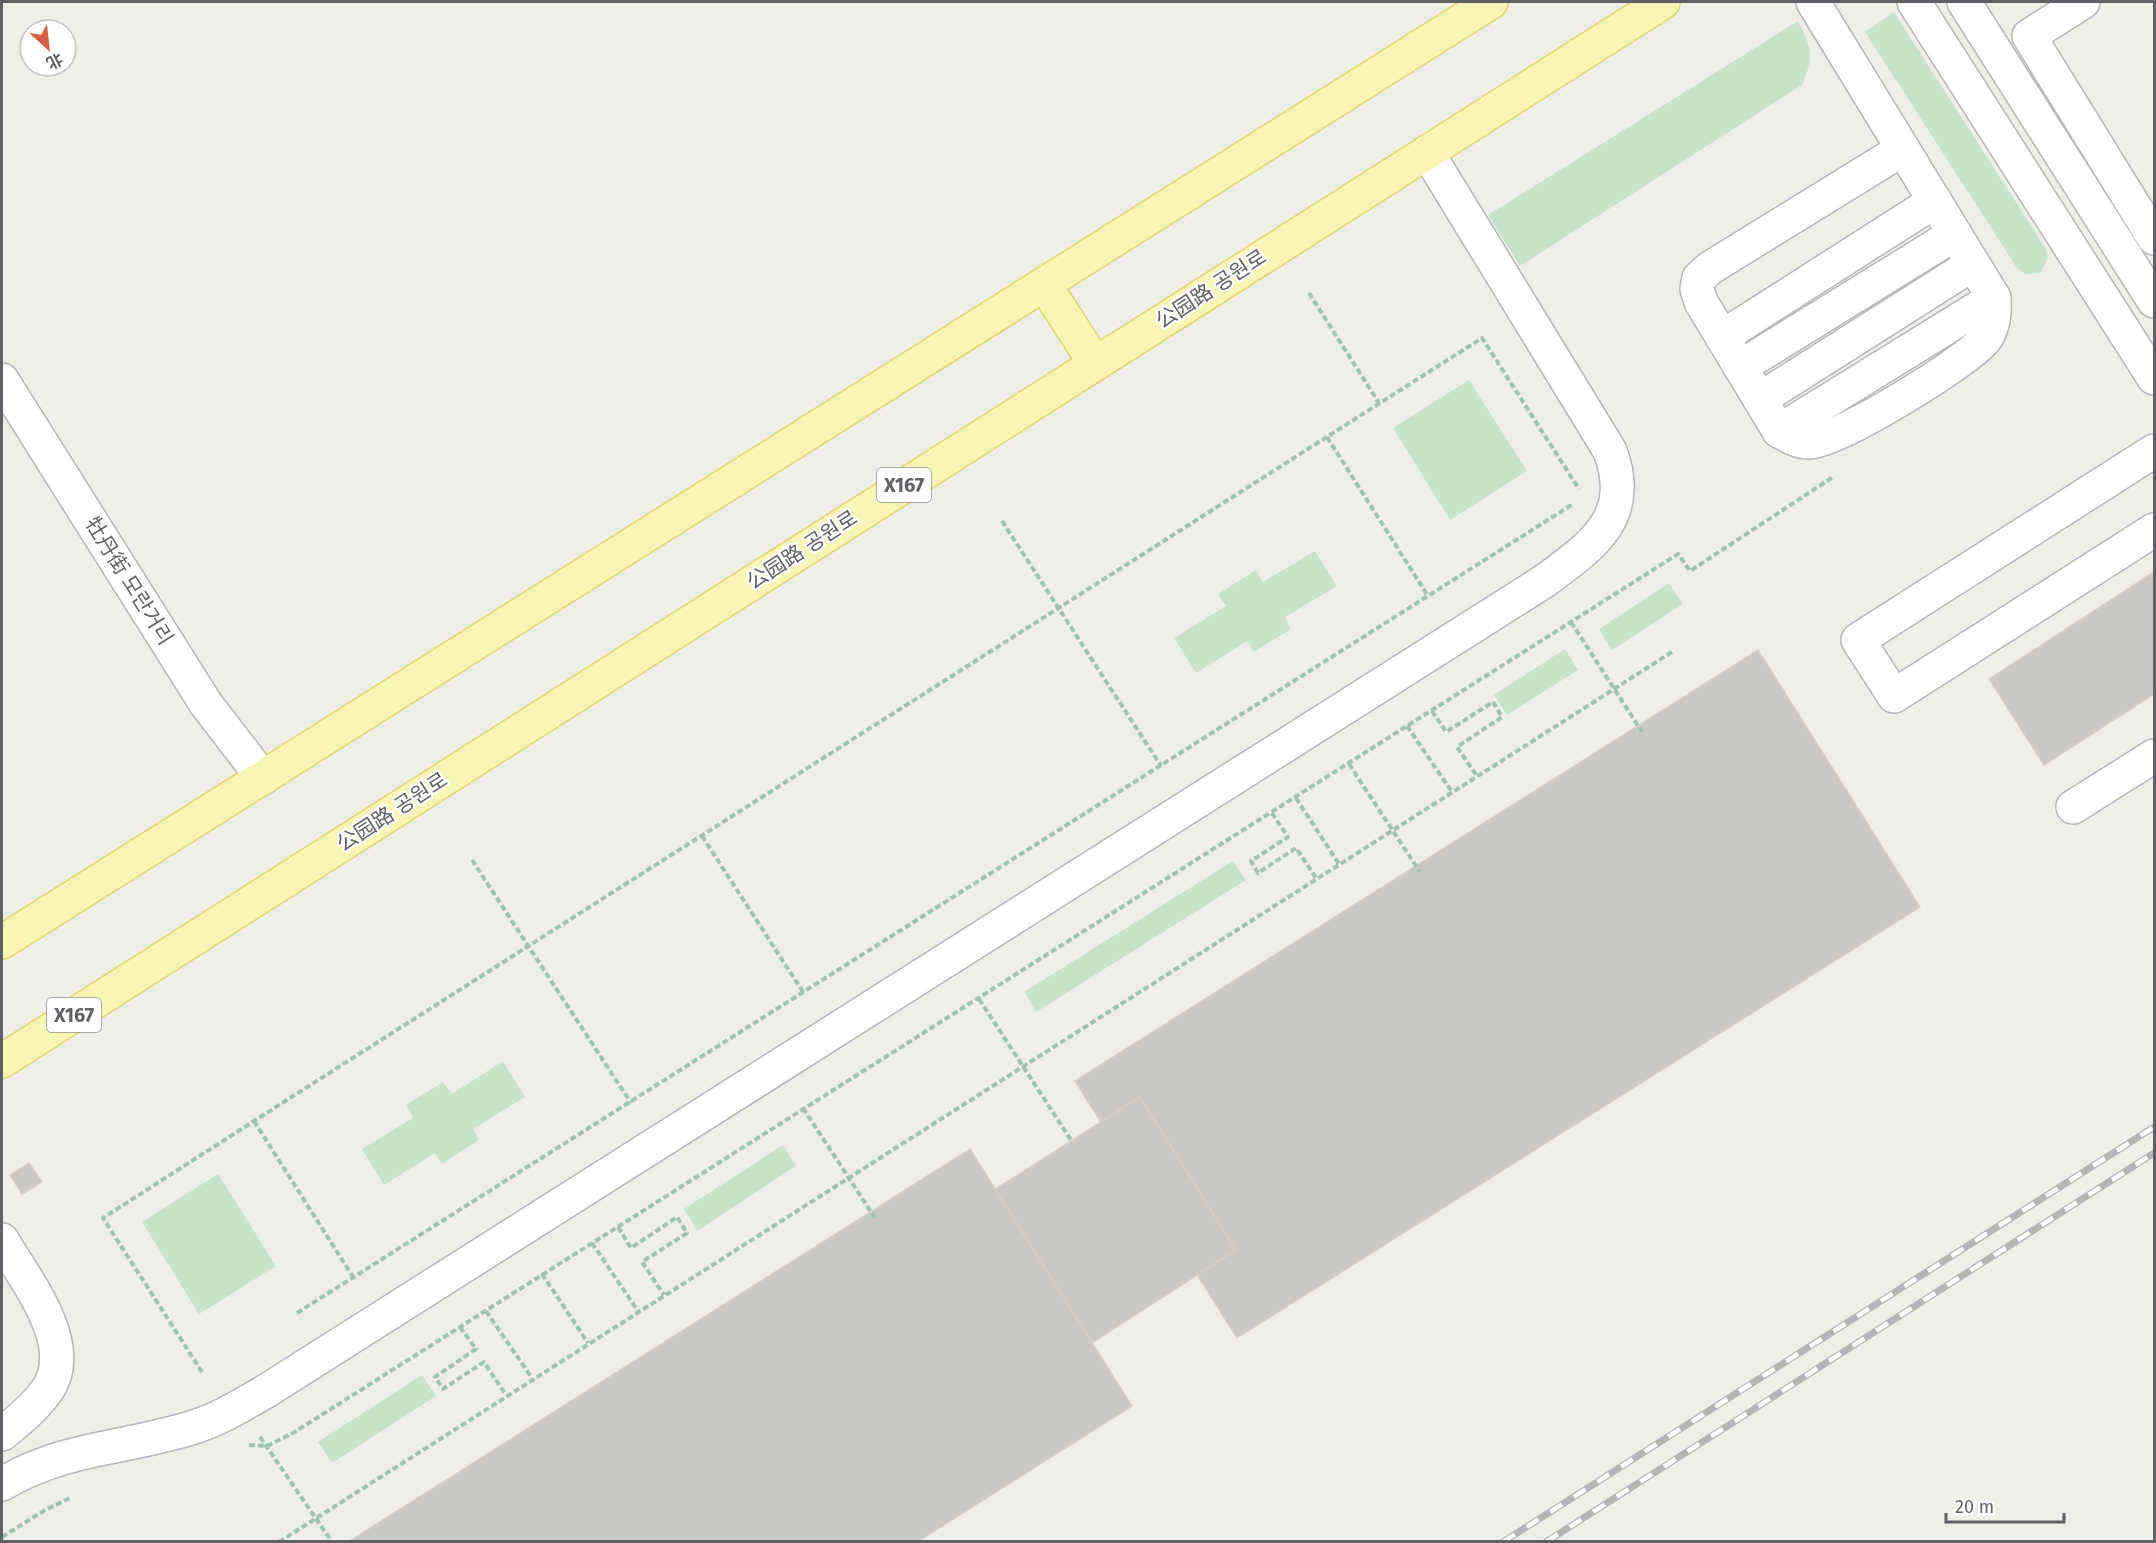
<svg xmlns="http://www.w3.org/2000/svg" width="2156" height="1543" font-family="'Fira Sans','Noto Sans SC','Noto Sans KR',sans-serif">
  <rect width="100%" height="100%" fill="#efefe8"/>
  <g fill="#c7e4cb">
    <path d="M1894,12l152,237 2,9 -8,15 -15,1 -8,-6 -152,-236z"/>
    <path d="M1798,21c14,26 16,37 4,64l-282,181 -32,-51z"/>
    <path d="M1469,380l58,91 -77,49 -57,-92z"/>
    <path d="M1315,551l22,35 -52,31 6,12 -37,23 -7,-11 -51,32 -22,-35 52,-32 -8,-12 38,-24 7,12z"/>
    <path d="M1669,583l14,21 -71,46 -13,-21z"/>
    <path d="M1565,649l13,21 -71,45 -13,-20z"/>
    <path d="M1233,861l13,19 -210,132 -12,-20z"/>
    <path d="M503,1061l22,36 -52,32 6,11 -37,24 -7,-11 -51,32 -22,-36 51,-31 -7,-13 37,-23 9,12z"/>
    <path d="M783,1145l13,21 -99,65 -13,-22z"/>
    <path d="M218,1174l58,92 -77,48 -57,-92z"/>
    <path d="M422,1375l14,21 -104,67 -14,-21z"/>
  </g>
  <g fill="#cbc9c4" stroke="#d4d1c6" stroke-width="1.5">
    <path d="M2154,572v122l-110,71 -55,-86z"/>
    <path d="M1758,650l162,257 -683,431 -162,-257z"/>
    <path d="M1140,1097l96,153 -203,131 -97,-154z"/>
    <path d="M970,1149l162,257 -215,136h-569z"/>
    <path d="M29,1163l13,19 -20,12 -12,-19z"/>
  </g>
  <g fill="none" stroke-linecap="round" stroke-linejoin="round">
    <defs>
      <g id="minor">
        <path d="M1813,2l181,296c1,15 0,27 -8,40 -15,22 -151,105 -177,104 -11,0 -21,-6 -30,-11l-78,-129 -4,-13 2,-11 11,-10 193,-119"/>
        <path d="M1914,2l240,376"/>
        <path d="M1964,2l190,299"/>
        <path d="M2083,2l-54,34 125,202"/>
        <path d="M1722,337l213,-136"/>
        <path d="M1740,367l215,-133"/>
        <path d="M2,380l204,324 57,74"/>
        <path d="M1760,399l213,-135"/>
        <path d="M1779,431l215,-133"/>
        <path d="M2154,451l-296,189 36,56 260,-166"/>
        <path d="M2073,807l81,-51"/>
        <path d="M2,1240c23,40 79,107 43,153 -12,16 -28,29 -43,41"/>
        <path d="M2,1484c65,-38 123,-35 192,-57 25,-8 46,-21 69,-34l1280,-811c49,-36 92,-64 67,-131l-183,-299"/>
      </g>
      <g id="major">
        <path d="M1044,284l51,79"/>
        <path d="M2,942l1489,-940"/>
        <path d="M2,1061l1661,-1059"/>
      </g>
    </defs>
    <use href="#minor" stroke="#b5b6bb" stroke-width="36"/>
    <use href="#major" stroke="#e5d26c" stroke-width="36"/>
    <g stroke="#a0c5af" stroke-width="4" stroke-dasharray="6 3" stroke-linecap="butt">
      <path d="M1309,293l70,110"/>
      <path d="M1327,437l101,159"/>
      <path d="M1002,521l159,245"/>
      <path d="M1571,622l71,110"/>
      <path d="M1432,711l14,21 47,-30 9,15 -45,30 20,29"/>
      <path d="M1407,726l45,66"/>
      <path d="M1349,764l71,108"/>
      <path d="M1296,798l43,66"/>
      <path d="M1272,813l16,24 -37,24 7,12 38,-25 20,30"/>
      <path d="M702,836l101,156"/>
      <path d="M472,860l159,243"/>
      <path d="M979,999l92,141"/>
      <path d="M803,1108l72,110"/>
      <path d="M254,1121l99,156"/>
      <path d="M618,1227l13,21 46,-31 10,16 -45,29 22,33"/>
      <path d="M592,1243l46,68"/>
      <path d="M542,1274l46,69"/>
      <path d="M486,1311l46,67"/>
      <path d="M297,1313l1276,-809"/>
      <path d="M460,1327l16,22 -41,28 8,12 41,-27 22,33"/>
      <path d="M202,1372l-99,-154 151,-97 1228,-783 97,151"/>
      <path d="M260,1437l72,105"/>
      <path d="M249,1445l18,1 26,-13 1385,-879 12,17 143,-94"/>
      <path d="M2,1537l43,-27 27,-13"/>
      <path d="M279,1542l1393,-890"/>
    </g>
    <use href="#minor" stroke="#fff" stroke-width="33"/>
    <use href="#major" stroke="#f8f5b5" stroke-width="33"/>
    <defs>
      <g id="rail">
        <path d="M1503,1542l651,-415"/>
        <path d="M1546,1542l608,-389"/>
      </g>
    </defs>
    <use href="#rail" stroke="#b5b5b6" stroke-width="7"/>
    <use href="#rail" stroke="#fff" stroke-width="4.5" stroke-dasharray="14" stroke-linecap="butt"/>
  </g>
  <g text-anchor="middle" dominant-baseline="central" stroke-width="4.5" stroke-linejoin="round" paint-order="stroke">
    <g fill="#fff" stroke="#8f9094" stroke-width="1.5">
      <rect x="877" y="468" width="54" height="34" rx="4.5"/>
      <rect x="47" y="998" width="54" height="34" rx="4.5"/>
    </g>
    <g font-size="20" font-weight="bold" fill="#5f6166">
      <text x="904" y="485">X167</text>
      <text x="74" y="1015">X167</text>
    </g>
    <g font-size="21" fill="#5f6166" stroke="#fff">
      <text transform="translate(1211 289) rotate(-33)">公园路 공원로</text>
      <text transform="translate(802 550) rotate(-33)">公园路 공원로</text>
      <text transform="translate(129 581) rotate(58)">牡丹街 모란거리</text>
      <text transform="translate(392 812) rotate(-33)">公园路 공원로</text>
    </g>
  </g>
  <rect width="2156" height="1543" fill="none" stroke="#5f6166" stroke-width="6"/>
  <g transform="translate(48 48) rotate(153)"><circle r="28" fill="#ffffff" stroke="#bfc0c2" stroke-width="1.5"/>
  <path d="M0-4.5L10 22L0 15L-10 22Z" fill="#da6244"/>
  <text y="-9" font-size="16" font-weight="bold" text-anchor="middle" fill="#5f6166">北</text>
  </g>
  <path d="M1946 1513v9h118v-9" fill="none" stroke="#5f6166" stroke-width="3"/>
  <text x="1955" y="1513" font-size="18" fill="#5f6166" stroke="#ffffff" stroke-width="4.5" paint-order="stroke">20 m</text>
</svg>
